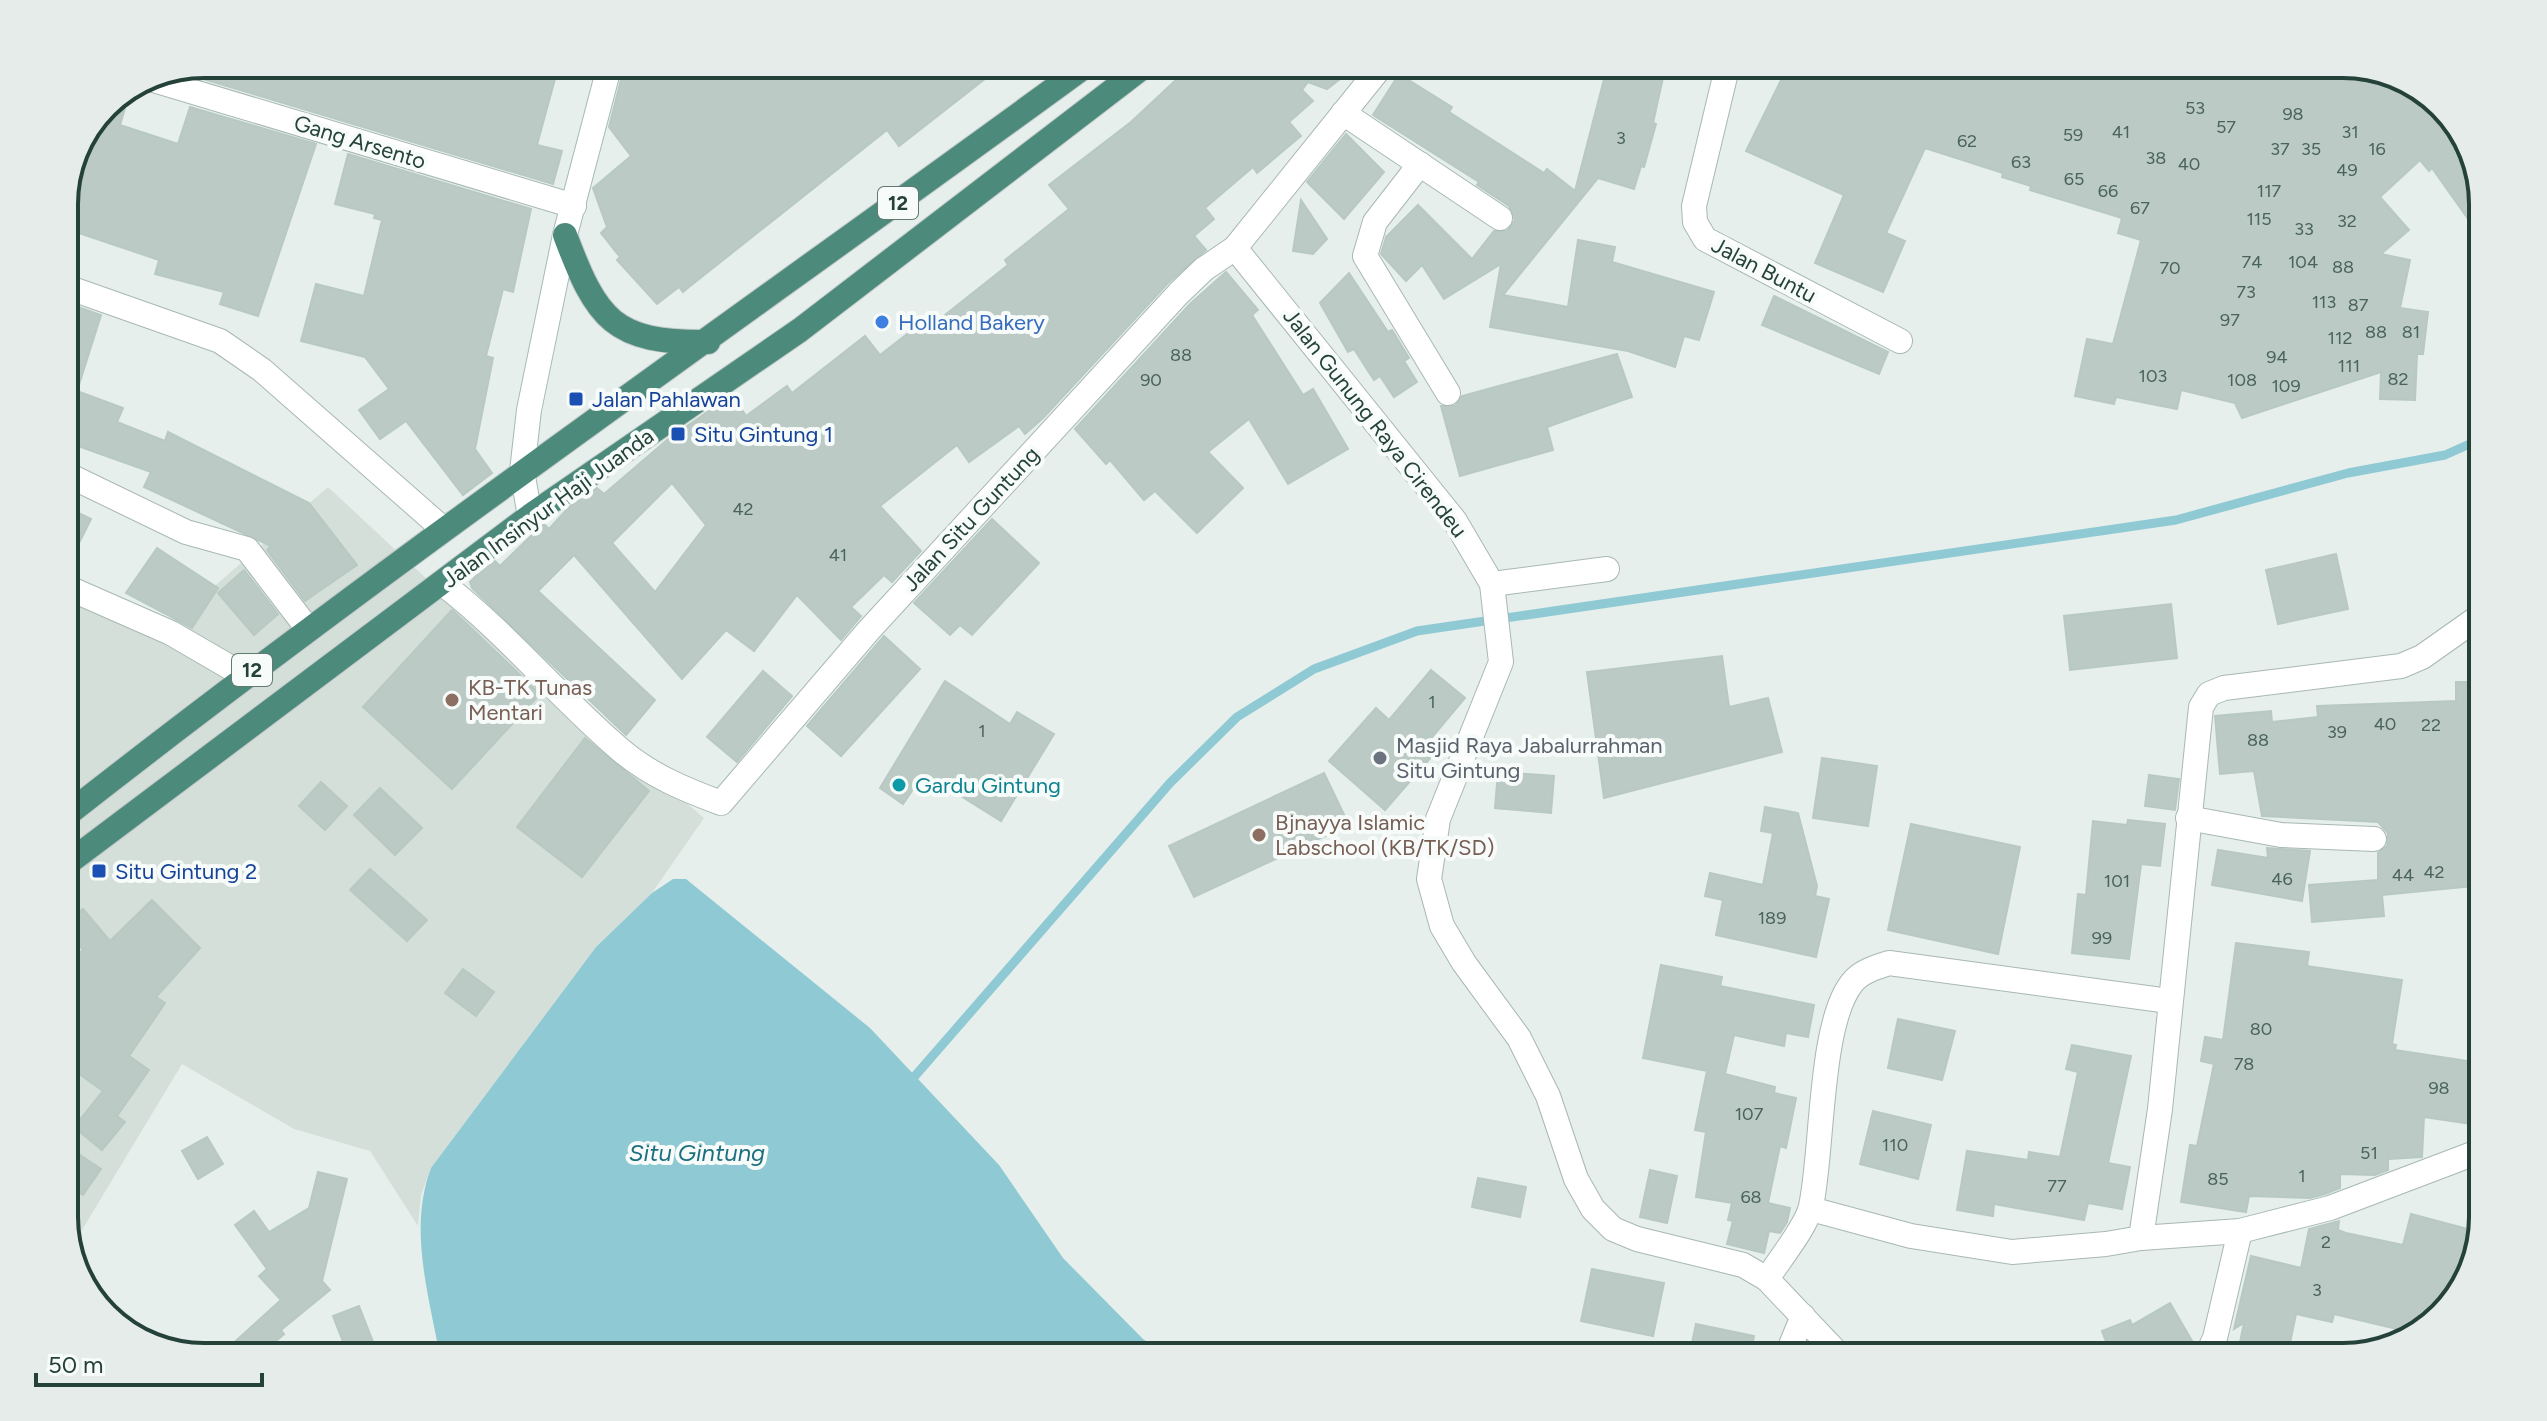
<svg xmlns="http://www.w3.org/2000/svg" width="2547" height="1421" font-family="Figtree,sans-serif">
  <rect width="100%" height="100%" fill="#e6efeb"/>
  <path fill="#d4dfda" d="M328,487l132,123 244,208 -52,75 -56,54 -165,221 -10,27 -3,31 -48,-75 -76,-22 -112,-65 -100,166 -13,9 -5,-14v-654l106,54z"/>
  <path fill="#8ec9d4" d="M673,879h13l184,149 129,137 64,93 80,81 26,18h-729c-11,-62 -32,-128 -9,-189l165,-221 56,-54z"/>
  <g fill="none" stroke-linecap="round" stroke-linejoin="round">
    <path stroke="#8ec9d4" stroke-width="9" d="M908,1084l262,-301 67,-66 77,-48 103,-38 759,-111 172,-47 97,-18 38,-17"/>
  </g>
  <g fill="#bbcac4" stroke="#b8c9c2" stroke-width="2" fill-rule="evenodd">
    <path d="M205,64h354l-22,81 25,6 -9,33 -353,-106z"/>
    <path d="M625,64h379l-105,82 -12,-16 -198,157 -6,5 -4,-5 -22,17 -40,-44 3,-3 -19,-24 6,-6 -14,-39 38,-32 -22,-29z"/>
    <path d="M1193,64h135l12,15 -13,10 -19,-7 -6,8 11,11 -24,21 12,14 -44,37 -4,-6 -48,41 9,11 -20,17 12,14 -38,33 -125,135 -18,16 -6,-8 -50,36 -12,-17 -77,61 41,45 -29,31 -8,-7 -33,32 10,9 -20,24 -44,-45 -43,56 -28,-21 -44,49 -108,-124 -36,36 117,109 -29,35 -154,-147 -2,-6 8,-8 17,-13 5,5 39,-38 5,-4 5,5 20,-22 28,-19 7,6 63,-54 65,-45 14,21 41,-30 5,7 73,-57 15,19 40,-31 6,6 82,-65 -3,-5 64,-51 -20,-24 82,-63zM672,483l34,42 -51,67 -43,-49z"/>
    <path d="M1608,64h58l-13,59 3,1 -12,43 -3,-1 -7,23 -36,-11 -95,117 65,12 10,-67 37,7 -3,15 102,30 -15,48 -15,-4 -9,31 -47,-16 -138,-24 11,-63 -57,35 -22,-34 -16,16 -25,-27 5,-17 32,-32 54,54 22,-28h13l8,-11 -6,-14 -32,-21 2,-3 -106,-67 26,-41 53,33 -3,5 95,61 3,-4 28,22z"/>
    <path d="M1789,64h553l50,13 -2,4 26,16 48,45 -11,9 30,45v44l-51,-72 -3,3 -9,-11 -40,37 29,33 -28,24 29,6 -10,48 28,4 -5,42h-6l-2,46 -35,-1 1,-27 -139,46 -7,-15 -54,-13 -4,19 -61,-12 -2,7 -39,-8 12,-57 26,5 28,-104 -23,-7 4,-15 -92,-28 1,-4 -29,-9 1,-4 -78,-25 -39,85 19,8 -22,51 -68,-29 29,-68 -98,-44z"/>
    <path d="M131,88l-11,37 58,19 12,-37 126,37 -58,172 -38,-12 4,-12 -69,-18 4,-14 -95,-32v-32l41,-91z"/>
    <path d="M1346,134l38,38 -40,47 -37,-37z"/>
    <path d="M348,154l183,55 -18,83 -10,-3 -17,67 7,2 -18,91 17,24 -29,22 -57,-74 -26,18 -21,-29 30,-21 -24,-32 -64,-16 15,-57 48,12 18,-76 -8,-2 1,-4 -40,-10z"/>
    <path d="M1301,200l26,39 -14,15 -20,-3z"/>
    <path d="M1226,272l32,38 -6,5 51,80 10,-6 35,60 -60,35 -39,-65 -41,33 35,36 -46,45 -42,-42 -11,9 -34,-40 -4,4 -31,-35 115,-125z"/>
    <path d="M1349,273l39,59 4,-2 17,28 -5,3 13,21 -23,15 -14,-21 -6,4 -20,-31 -6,3 -28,-49z"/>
    <path d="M1774,296l114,56 -9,22 -117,-49z"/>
    <path d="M64,302l37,13 -24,76 46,17 -6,14 48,19 3,-9 141,71 48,62 -52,36 -38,-51 4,-4 -127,-59 7,-15 -87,-31z"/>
    <path d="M1617,354l15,43 -85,30 6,23 -93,26 -19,-70h14l7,-10z"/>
    <path d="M64,506l27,13 -26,52h-1z"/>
    <path d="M992,519l47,44 -67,72 -12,-10 -10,10 -36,-32z"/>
    <path d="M157,548l61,40 -26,40 -66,-35z"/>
    <path d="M2336,554l12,55 -70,15 -12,-54z"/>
    <path d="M244,570l34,44 -24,21 -36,-42z"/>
    <path d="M2171,604l6,54 -107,12 -6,-54z"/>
    <path d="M452,610l88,84 -88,95 -89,-82z"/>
    <path d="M884,636l36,33 -79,87 -34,-30z"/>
    <path d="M1722,656l7,51 39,-9 14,54 -178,46 -17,-126z"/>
    <path d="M1431,670l34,28 -42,50 9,8 -47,54 -56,-49 47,-53 13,12z"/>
    <path d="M763,671l29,25 -55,66 -30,-25z"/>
    <path d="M945,681l65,43 7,-12 37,22 -53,87 -77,-48 -21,31 -23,-16z"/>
    <path d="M2456,682h27v203l-101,10 2,21 -72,6 -3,-37 69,-5v-27l9,-7 1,-13 -10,-11 -116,-6 -8,-45 -34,3 -5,-58 56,-5 1,11 46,-5 -1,-11 139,-5z"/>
    <path d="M585,738l64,53 -67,86 -65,-50z"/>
    <path d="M1822,758l55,8 -9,60 -55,-8z"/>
    <path d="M1498,772l56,4 -3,37 -56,-5z"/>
    <path d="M1324,773l25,52 -155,72 -25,-51z"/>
    <path d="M2149,775l30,4 -4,31 -30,-4z"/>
    <path d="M321,782l26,24 -22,24 -26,-24z"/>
    <path d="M380,788l42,40 -27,27 -41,-40z"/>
    <path d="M1765,807l33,6 19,73 -2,10 14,3 -13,58 -100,-22 7,-35 -18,-4 5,-23 53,12 10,-52 -12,-2z"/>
    <path d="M2128,820l37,4 -5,42 -19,-2 -12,95 -57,-6 6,-59 8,1 7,-74 34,4z"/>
    <path d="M1911,824l109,23 -22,107 -110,-24z"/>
    <path d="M2267,848l43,3 -8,50 -90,-16 6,-35 50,8z"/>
    <path d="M370,869l57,51 -20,21 -57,-51z"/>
    <path d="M152,900l48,48 -44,49 9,6 -36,53 20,14 -32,46 8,6 -23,28 -28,-23 29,-36 -39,-28v-94l19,-19 -19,-26 19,-15 27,32z"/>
    <path d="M2236,943l73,9 -2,14 95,14 -10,64 4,1 -1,5 86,13 -9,61 -48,-7 -2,40 -34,2v11l-13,5 -35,-1v14l-15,6 -15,4 -61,-2 -3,16 -65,-10 9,-57 7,1 17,-82 -13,-3 4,-24 18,3z"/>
    <path d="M1661,965l61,12 -2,9 94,19 -6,32 -22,-4 -2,13 -50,-11 -9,39 50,13 -1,6 22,5 -10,50 -6,-2 -12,57 22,5 -3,14 -7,11 -11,-2 -5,22 -37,-9 6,-23 -5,-1 4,-17 -36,-6 10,-65 -11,-2 12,-59 -64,-13z"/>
    <path d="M463,969l31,23 -18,24 -31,-23z"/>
    <path d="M1898,1019l57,12 -13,49 -54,-12z"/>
    <path d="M2072,1045l59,11 -23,107 22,4 -8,42 -34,-6 -4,17 -90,-16 -1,12 -36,-6 10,-59 61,9 1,-8 31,5 18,-85 -12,-3z"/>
    <path d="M1873,1111l58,14 -13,54 -58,-15z"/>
    <path d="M207,1137l16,27 -25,15 -16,-28z"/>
    <path d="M80,1155l21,14 -18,26 -19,-12z"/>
    <path d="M1650,1170l27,6 -10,47 -27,-6z"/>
    <path d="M318,1172l29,7 -25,102 8,9 -49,40 3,4 -26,23 -5,-4 -17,4 -8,-9 53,-48 -22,-24 8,-7 -32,-44 19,-14 15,21 40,-24z"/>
    <path d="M1478,1178l48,9 -6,30 -48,-10z"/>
    <path d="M2411,1214l64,17 -16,61 -46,46 -21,6 5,-15 -63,-15 -2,8 -36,-8 -9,43h-50l7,-34 -10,6 17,-73 50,12 8,-39 30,-8 -1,9 8,3 57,12z"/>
    <path d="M1592,1269l72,14 -11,53 -72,-15z"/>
    <path d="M2170,1303l25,43 -3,6 -9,5h-71l-10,-26 28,-11 2,5z"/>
    <path d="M359,1306l16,41 -26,10 -16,-41z"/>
    <path d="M1696,1324l58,12 -4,21h-61z"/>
  </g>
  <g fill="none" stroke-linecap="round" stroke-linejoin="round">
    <defs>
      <g id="minor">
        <path d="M1728,64l-34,142 1,16 10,17 195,102"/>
        <path d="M147,78l427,128"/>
        <path d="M1343,113l157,105"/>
        <path d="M1420,164l-45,58 -10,34 83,137"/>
        <path d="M64,286l156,55 42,29 180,158"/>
        <path d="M64,473l122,59 61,17 61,80"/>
        <path d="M443,584c65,50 117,115 180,168 29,24 63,38 98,51l148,-173 310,-337 25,-24 31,-21"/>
        <path d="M1492,584l115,-15"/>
        <path d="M64,586l107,47 74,43"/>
        <path d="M2188,818l93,17 93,4"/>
        <path d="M1811,1209l100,27 101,16 94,-8 35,-6 99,-7 90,-23 153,-58"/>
        <path d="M2141,1238l19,-129 41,-402 8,-13 15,-6 177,-22 21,-9 61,-43"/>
        <path d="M1767,1279c12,-19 40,-53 44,-73 12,-55 8,-182 41,-223 8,-11 24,-16 37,-20l280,38"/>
        <path d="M1786,1357l17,-41"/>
        <path d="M2206,1357l9,-19 25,-107"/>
      </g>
      <path id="tertiary" d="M1383,64l-148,184 220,273 37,63 9,78 -63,157 -9,60 13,47 22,37 55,75 29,58 28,83 17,30 20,20 24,10 106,26 24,14 74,78"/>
      <path id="secondary" d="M530,516l-8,-45 7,-61 36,-175 45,-171"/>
      <g id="trunk">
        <path d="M565,235c32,85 48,108 143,107"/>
        <path d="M64,817c334,-262 682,-503 1024,-753"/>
        <path d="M64,866l466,-350 270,-186 347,-266"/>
      </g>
    </defs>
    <use href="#minor" stroke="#a8b8b2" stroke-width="26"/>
    <use href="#tertiary" stroke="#a8b8b2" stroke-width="26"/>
    <use href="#secondary" stroke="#a4bbb3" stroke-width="26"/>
    <use href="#trunk" stroke="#c2cac8" stroke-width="26"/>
    <use href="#minor" stroke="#fff" stroke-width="24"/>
    <use href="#tertiary" stroke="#fff" stroke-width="24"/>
    <use href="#secondary" stroke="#fff" stroke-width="24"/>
    <use href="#trunk" stroke="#4c8a7c" stroke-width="24"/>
  </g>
  <circle fill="#3f7fe0" stroke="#f7fbf9" stroke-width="3" cx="882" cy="322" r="8"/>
  <g fill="#1a4fb4" stroke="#f7fbf9" stroke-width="3">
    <rect x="568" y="391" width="16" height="16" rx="4"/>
    <rect x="670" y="426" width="16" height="16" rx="4"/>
    <rect x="91" y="863" width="16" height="16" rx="4"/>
  </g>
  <g fill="#8d6e63" stroke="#f7fbf9" stroke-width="3">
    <circle cx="452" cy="700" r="8"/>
    <circle cx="1259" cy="835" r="8"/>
  </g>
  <circle fill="#6b7280" stroke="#f7fbf9" stroke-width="3" cx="1380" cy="758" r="8"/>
  <circle fill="#0f9aa8" stroke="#f7fbf9" stroke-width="3" cx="899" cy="785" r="8"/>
  <g text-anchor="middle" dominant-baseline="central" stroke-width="8" stroke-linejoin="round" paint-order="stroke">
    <g font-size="18" fill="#4a645c">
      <text x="2195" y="108">53</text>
      <text x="2293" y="114">98</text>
      <text x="2226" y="127">57</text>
      <text x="2121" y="132">41</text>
      <text x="2350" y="132">31</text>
      <text x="2073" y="135">59</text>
      <text x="1621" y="138">3</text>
      <text x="1967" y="141">62</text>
      <text x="2280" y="149">37</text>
      <text x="2311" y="149">35</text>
      <text x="2377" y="149">16</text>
      <text x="2156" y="158">38</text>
      <text x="2021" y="162">63</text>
      <text x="2189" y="164">40</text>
      <text x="2347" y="170">49</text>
      <text x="2074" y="179">65</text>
      <text x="2108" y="191">66</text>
      <text x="2269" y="191">117</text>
      <text x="2140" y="208">67</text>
      <text x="2259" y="219">115</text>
      <text x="2347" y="221">32</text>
      <text x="2304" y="229">33</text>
      <text x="2252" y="262">74</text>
      <text x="2303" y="262">104</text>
      <text x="2343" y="267">88</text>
      <text x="2170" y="268">70</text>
      <text x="2246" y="292">73</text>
      <text x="2324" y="302">113</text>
      <text x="2358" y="305">87</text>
      <text x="2230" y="320">97</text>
      <text x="2376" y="332">88</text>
      <text x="2411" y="332">81</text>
      <text x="2340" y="338">112</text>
      <text x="1181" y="355">88</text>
      <text x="2277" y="357">94</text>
      <text x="2349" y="366">111</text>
      <text x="2153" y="376">103</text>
      <text x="2398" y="379">82</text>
      <text x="1151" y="380">90</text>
      <text x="2242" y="380">108</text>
      <text x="2286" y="386">109</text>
      <text x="743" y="509">42</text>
      <text x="838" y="555">41</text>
      <text x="1432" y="702">1</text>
      <text x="2385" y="724">40</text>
      <text x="2431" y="725">22</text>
      <text x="982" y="731">1</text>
      <text x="2337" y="732">39</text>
      <text x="2258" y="740">88</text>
      <text x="2434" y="872">42</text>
      <text x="2403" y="875">44</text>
      <text x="2282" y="879">46</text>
      <text x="2117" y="881">101</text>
      <text x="1772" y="918">189</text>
      <text x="2102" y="938">99</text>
      <text x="2261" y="1029">80</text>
      <text x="2244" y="1064">78</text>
      <text x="2439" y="1088">98</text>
      <text x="1749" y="1114">107</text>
      <text x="1895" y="1145">110</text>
      <text x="2369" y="1153">51</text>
      <text x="2302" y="1176">1</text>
      <text x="2218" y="1179">85</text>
      <text x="2057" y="1186">77</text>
      <text x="1751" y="1197">68</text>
      <text x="2326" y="1242">2</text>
      <text x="2317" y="1290">3</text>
    </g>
    <g fill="#f7fbf9" stroke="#637a73" stroke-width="2">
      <rect x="878" y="187" width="40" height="32" rx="6"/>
      <rect x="232" y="654" width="40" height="32" rx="6"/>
    </g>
    <g font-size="20" font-weight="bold" fill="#24423a">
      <text x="898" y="203">12</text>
      <text x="252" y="670">12</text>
    </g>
    <g font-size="22" fill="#24423a" stroke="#f7fbf9">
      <text transform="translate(360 142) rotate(17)">Gang Arsento</text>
      <text transform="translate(1764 270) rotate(28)">Jalan Buntu</text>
      <text transform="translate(1375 423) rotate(52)">Jalan Gunung Raya Cirendeu</text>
      <text transform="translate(548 508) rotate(-36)">Jalan Insinyur Haji Juanda</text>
      <text transform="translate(971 519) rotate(-47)">Jalan Situ Guntung</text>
    </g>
    <g font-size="22" fill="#366cbe" stroke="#f7fbf9" text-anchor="start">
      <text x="898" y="322">Holland Bakery</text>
    </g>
    <g font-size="22" fill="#164399" stroke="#f7fbf9" text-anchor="start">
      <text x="592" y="399">Jalan Pahlawan</text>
      <text x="694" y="434">Situ Gintung 1</text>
      <text x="115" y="871">Situ Gintung 2</text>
    </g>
    <g font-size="22" fill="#785e54" stroke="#f7fbf9" text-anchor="start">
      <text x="468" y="687">KB-TK Tunas<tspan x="468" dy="25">Mentari</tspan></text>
      <text x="1275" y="822">Bjnayya Islamic<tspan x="1275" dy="25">Labschool (KB/TK/SD)</tspan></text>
    </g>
    <g font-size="22" fill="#5b616d" stroke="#f7fbf9" text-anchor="start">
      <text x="1396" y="745">Masjid Raya Jabalurrahman<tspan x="1396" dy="25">Situ Gintung</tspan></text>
    </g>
    <g font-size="22" fill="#0d838f" stroke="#f7fbf9" text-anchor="start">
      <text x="915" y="785">Gardu Gintung</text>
    </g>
    <g font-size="24" font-style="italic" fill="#1c6f80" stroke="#f7fbf9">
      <text x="697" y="1152">Situ Gintung</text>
    </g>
  </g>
  <path d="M0 0H2547V1421H0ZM204 78H2343A126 126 0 0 1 2469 204V1217A126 126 0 0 1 2343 1343H204A126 126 0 0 1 78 1217V204A126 126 0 0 1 204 78Z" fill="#e6ecea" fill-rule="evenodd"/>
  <path fill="none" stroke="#24423a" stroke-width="4" d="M204 78H2343A126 126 0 0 1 2469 204V1217A126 126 0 0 1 2343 1343H204A126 126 0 0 1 78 1217V204A126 126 0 0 1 204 78Z"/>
  <path d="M36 1373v12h226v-12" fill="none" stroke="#24423a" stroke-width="4"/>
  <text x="48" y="1373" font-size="24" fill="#24423a" stroke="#f7fbf9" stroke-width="6" paint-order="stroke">50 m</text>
</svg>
